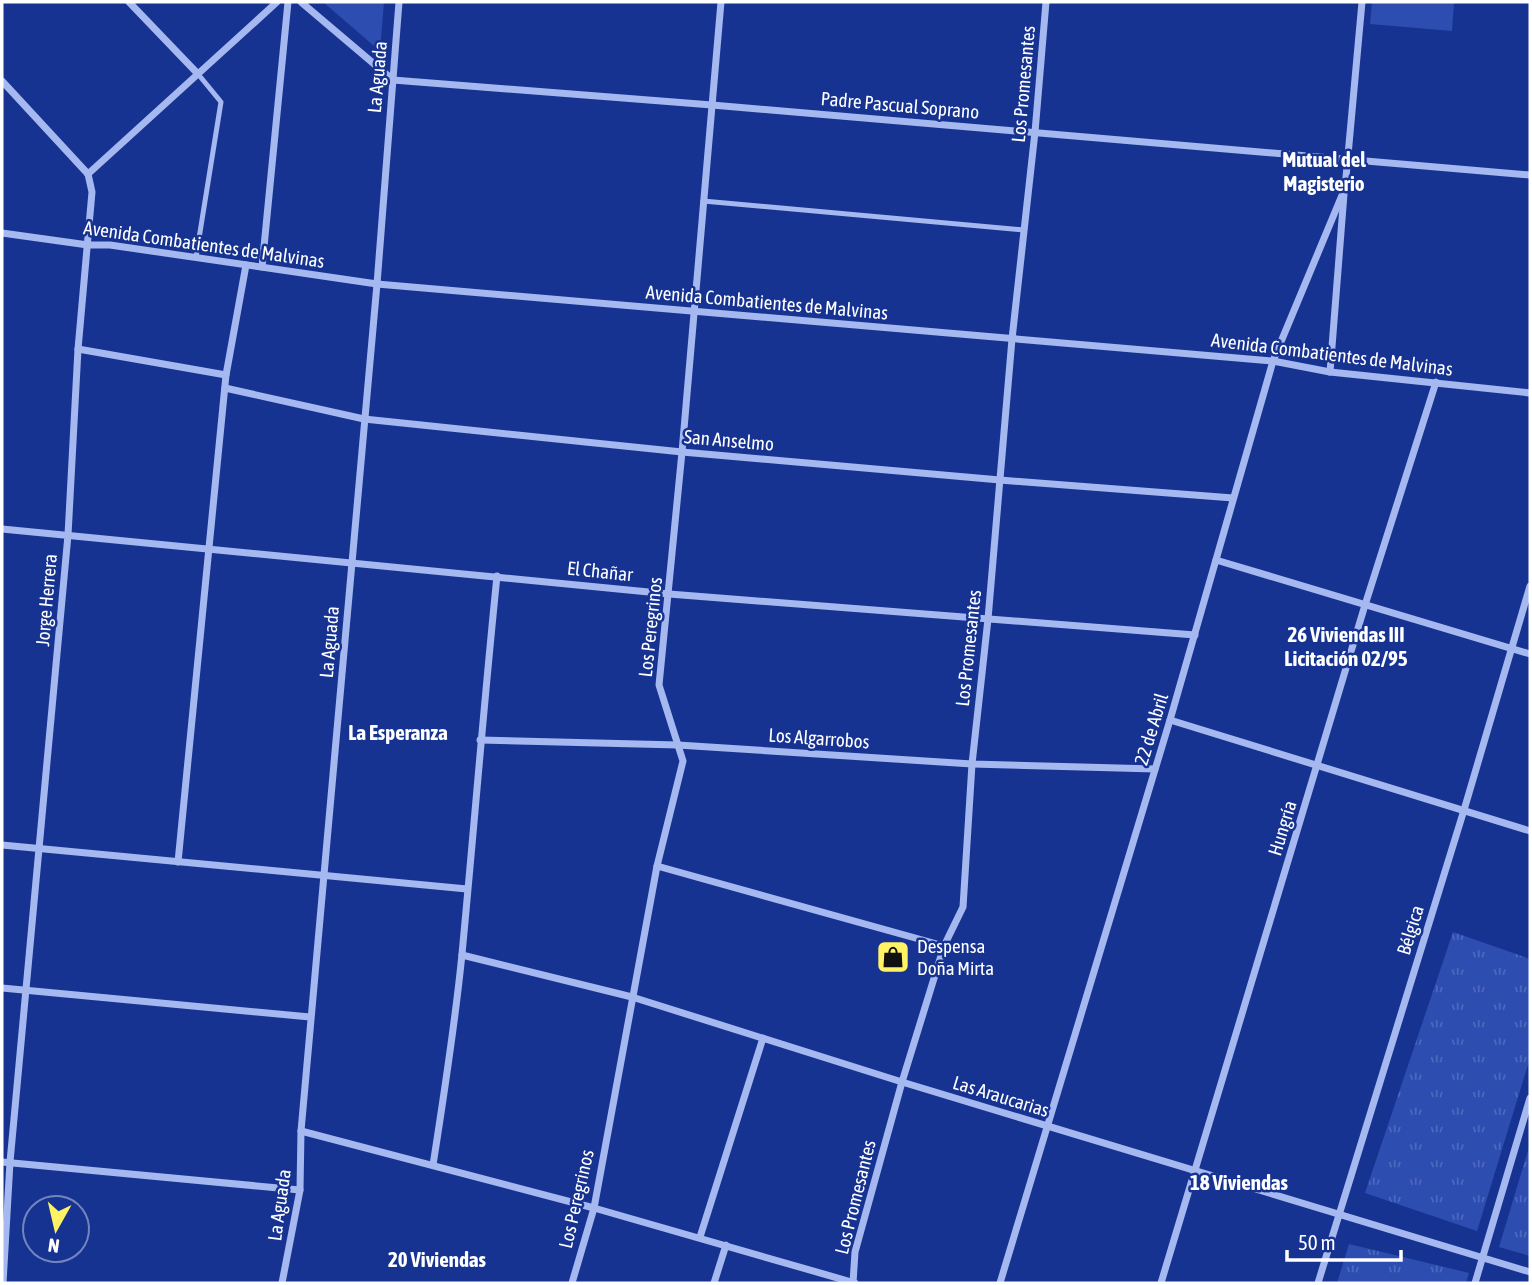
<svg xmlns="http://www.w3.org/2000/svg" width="1532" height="1285" font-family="'Asap Condensed',sans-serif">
  <defs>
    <pattern id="grass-tufts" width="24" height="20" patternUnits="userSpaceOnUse" patternTransform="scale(1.75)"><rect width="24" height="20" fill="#2e4db1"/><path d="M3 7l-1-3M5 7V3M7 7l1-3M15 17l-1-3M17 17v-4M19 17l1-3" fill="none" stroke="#4d68bd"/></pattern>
  </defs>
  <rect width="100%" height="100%" fill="#173392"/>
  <g fill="url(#grass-tufts)">
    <path d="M1453,932l77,27v99l-53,173 -112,-38z"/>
    <path d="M1530,1144v112l-31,-9z"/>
    <path d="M1349,1244l120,29 -3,10h-129z"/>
  </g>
  <g fill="#2e4db1">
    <path d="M323,2h61l-4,49z"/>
    <path d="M1372,2h82l-2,29 -82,-7z"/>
  </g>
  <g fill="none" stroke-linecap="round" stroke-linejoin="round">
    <g stroke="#a6b8f0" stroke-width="5">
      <path d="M703,201l321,29"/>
      <path d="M196,257l25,-155 -23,-28"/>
    </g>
    <g stroke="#a6b8f0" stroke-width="7">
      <path d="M129,2l69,72"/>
      <path d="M301,2l92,78 319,25 818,70"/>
      <path d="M2,81l86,93"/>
      <path d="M88,174l189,-172"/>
      <path d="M2,233l86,12h22l267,39 896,77 57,11 200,21"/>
      <path d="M262,267l26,-265"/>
      <path d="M78,349l148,26"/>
      <path d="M1330,372l14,-178"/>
      <path d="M225,388l139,31 318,33 318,28 233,18"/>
      <path d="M2,529l667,65 526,41"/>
      <path d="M1216,560l314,94"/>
      <path d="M1170,720l360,111"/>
      <path d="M480,740l198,5 294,19 183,5"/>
      <path d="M2,845l465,44"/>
      <path d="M178,862l48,-487 20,-110"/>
      <path d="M657,866l287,80"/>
      <path d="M462,955l170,42 270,85 628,190"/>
      <path d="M2,988l308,29"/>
      <path d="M301,1131l293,77 261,75"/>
      <path d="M2,1162l298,28"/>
      <path d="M433,1165c11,-70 22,-140 29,-211 12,-126 22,-252 35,-378"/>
      <path d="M700,1237l63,-199"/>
      <path d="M3,1283l7,-121 58,-627 10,-186 14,-157 -4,-18"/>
      <path d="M282,1283l18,-93 1,-59 76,-847 22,-282"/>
      <path d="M572,1283l22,-75 63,-342 26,-105 -24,-76 23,-233 39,-450"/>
      <path d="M714,1283l12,-38"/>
      <path d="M853,1283l2,-31 47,-170 42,-136 19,-39 9,-143 16,-145 24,-280 23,-207 11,-130"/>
      <path d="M1000,1283l170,-563 103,-359 72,-173 17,-186"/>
      <path d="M1161,1283l204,-678 71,-223"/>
      <path d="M1318,1283l146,-473 66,-224"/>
      <path d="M1475,1283l55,-185"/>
    </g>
  </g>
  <defs>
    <symbol id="shop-square" viewBox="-11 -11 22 22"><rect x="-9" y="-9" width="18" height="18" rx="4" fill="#fff365" stroke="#173392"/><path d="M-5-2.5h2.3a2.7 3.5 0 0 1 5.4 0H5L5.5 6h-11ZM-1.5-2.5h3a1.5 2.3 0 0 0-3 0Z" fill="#111"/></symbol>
  </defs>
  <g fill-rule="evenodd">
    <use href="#shop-square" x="874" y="938" width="38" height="38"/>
  </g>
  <g text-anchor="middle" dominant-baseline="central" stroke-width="5" stroke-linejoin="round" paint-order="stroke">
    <g font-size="19" fill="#fff" stroke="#173392">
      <text transform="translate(377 77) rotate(-85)">La Aguada</text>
      <text transform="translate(1023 84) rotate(-85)">Los Promesantes</text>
      <text transform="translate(900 105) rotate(5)">Padre Pascual Soprano</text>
      <text transform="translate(204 244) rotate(8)">Avenida Combatientes de Malvinas</text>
      <text transform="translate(767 302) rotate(5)">Avenida Combatientes de Malvinas</text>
      <text transform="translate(1332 354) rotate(7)">Avenida Combatientes de Malvinas</text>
      <text transform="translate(729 440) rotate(5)">San Anselmo</text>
      <text transform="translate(600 571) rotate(6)">El Chañar</text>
      <text transform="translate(46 600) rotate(-85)">Jorge Herrera</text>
      <text transform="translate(650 627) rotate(-84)">Los Peregrinos</text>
      <text transform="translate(329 642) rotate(-85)">La Aguada</text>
      <text transform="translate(968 648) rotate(-84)">Los Promesantes</text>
      <text transform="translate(1151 729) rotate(-73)">22 de Abril</text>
      <text transform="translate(819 738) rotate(4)">Los Algarrobos</text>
      <text transform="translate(1282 828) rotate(-73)">Hungría</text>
      <text transform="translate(1410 930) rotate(-73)">Bélgica</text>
      <text transform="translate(1001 1096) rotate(17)">Las Araucarias</text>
      <text transform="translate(855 1197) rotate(-76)">Los Promesantes</text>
      <text transform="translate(576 1199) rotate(-77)">Los Peregrinos</text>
      <text transform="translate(279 1205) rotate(-82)">La Aguada</text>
    </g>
    <g font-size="19" fill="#fff" stroke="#173392" text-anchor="start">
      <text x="917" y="946">Despensa<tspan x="917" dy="22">Doña Mirta</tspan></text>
    </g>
    <g font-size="21" font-weight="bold" fill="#fff" stroke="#173392">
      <text x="1324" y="159">Mutual del<tspan x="1324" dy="24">Magisterio</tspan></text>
      <text x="1346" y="634">26 Viviendas III<tspan x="1346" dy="24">Licitación 02/95</tspan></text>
      <text x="398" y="732">La Esperanza</text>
      <text x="1239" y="1182">18 Viviendas</text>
      <text x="437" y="1259">20 Viviendas</text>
    </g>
  </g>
  <rect width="1532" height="1285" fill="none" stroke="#ffffff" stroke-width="7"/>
  <g transform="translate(56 1229) rotate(188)"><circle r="33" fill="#173392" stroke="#7485be" stroke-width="2"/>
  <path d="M0-5L12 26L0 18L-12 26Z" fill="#fff365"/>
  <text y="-10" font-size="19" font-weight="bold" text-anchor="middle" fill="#ffffff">N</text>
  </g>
  <path d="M1287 1250v10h114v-10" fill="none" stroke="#ffffff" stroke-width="3.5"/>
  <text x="1298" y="1250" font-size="21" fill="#ffffff" stroke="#173392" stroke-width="5" paint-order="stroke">50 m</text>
</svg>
